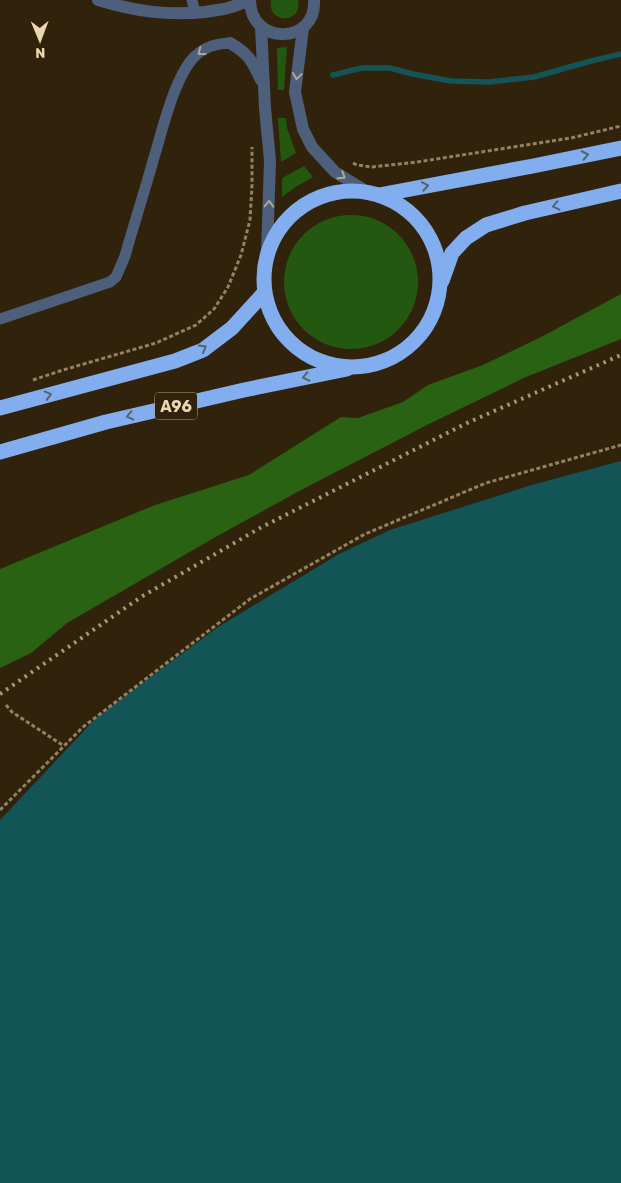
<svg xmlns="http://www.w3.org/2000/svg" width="621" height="1183" font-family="Rubik,sans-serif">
  <rect width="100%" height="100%" fill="#31230b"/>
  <g fill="#24570f">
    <path d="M271,0h27c5,24 -31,25 -27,0z"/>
    <path d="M287,47l-3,43h-6l-1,-42z"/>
    <path d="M278,118h8l1,10 9,25 -15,9z"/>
    <path d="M304,166l9,11 -16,9 -15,11v-19z"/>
    <circle cx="351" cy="282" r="67"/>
  </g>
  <path fill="#2a6213" d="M621,294v45l-95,38 -97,47 -128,66 -89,49 -145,84 -36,30 -31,15v-99l155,-64 94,-30 92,-58 17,1 45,-16 25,-17 55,-20 60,-29z"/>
  <path fill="#135456" d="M621,461v722h-621v-363l97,-103 121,-90 121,-73 51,-24 145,-46z"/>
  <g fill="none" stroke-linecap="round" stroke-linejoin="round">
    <path stroke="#135456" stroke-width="5.5" d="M333,75l29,-7h28l23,6 38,7 38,1 45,-5 57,-16 30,-7"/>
    <g stroke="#938162" stroke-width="3" stroke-dasharray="4 2.5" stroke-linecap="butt">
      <path d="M353,163l4,2 15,2 45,-5 154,-24 50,-12"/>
      <path d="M33,380l30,-10 93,-27 40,-18 18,-16 14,-22 13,-32 9,-35 2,-35v-38"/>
      <path d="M6,705l6,7 52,34"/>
      <path d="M0,810l83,-83 167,-128 115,-65 121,-51 135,-38"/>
    </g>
    <g stroke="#4d5f7a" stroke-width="11">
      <path d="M192,0l3,13"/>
      <path d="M0,319l110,-37 6,-5 9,-21c9,-32 19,-63 28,-95 9,-29 21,-84 42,-105 11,-10 21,-12 35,-13"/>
    </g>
    <g stroke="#4d5f7a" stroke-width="12">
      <path d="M98,0c36,11 69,16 107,12 6,-1 13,-2 19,-3 9,-2 17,-6 26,-8"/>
      <path d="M250,0c0,46 67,45 64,0"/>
      <path d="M261,27l4,81 5,53 -3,92"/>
      <path d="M303,28l-8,64 8,37 9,18 23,25 31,19"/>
      <path d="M230,43c19,11 22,18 31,37"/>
    </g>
    <g stroke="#82aef0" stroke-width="15">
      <circle cx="352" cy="279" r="88"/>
      <path d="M379,195l154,-29 88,-18"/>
      <path d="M442,281l10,-28 14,-15 20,-13 39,-12 96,-22"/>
      <path d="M0,408l175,-47 28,-11 29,-22 32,-35"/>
      <path d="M0,452l106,-30 138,-32 103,-21"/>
    </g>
    <path stroke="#ab9777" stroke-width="4" stroke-dasharray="2.5 5" stroke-linecap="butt" d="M0,694l141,-97 119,-69 207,-105 154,-68"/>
  </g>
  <defs><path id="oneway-chevron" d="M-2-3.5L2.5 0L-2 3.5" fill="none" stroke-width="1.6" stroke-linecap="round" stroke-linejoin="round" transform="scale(1.25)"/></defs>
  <g stroke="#aca69b">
    <use href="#oneway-chevron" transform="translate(201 52) rotate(143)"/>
    <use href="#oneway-chevron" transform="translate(297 76) rotate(96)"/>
    <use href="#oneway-chevron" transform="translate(342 176) rotate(33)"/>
    <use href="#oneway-chevron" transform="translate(269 204) rotate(-88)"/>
  </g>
  <g stroke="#556272">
    <use href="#oneway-chevron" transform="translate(585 155) rotate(-12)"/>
    <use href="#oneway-chevron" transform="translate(425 186) rotate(-10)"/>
    <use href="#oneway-chevron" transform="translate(556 206) rotate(167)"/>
    <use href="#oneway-chevron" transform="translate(203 348) rotate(-30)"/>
    <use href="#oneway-chevron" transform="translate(306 377) rotate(168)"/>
    <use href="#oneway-chevron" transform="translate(48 395) rotate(-15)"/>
    <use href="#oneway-chevron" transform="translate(130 416) rotate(167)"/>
  </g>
  <g text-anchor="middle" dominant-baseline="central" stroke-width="4.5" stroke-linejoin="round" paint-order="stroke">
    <rect fill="#31230b" stroke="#b4a07f" stroke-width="1" x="155" y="392.5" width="42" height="27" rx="4"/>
    <g font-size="16" font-weight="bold" fill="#ecd5b1">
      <text x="176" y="406">A96</text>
    </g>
  </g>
  <g transform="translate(40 40) rotate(179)" stroke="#31230b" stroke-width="4" paint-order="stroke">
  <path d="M0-4L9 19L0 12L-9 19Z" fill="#ecd5b1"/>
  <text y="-8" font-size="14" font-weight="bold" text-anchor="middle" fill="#ecd5b1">N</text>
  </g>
</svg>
